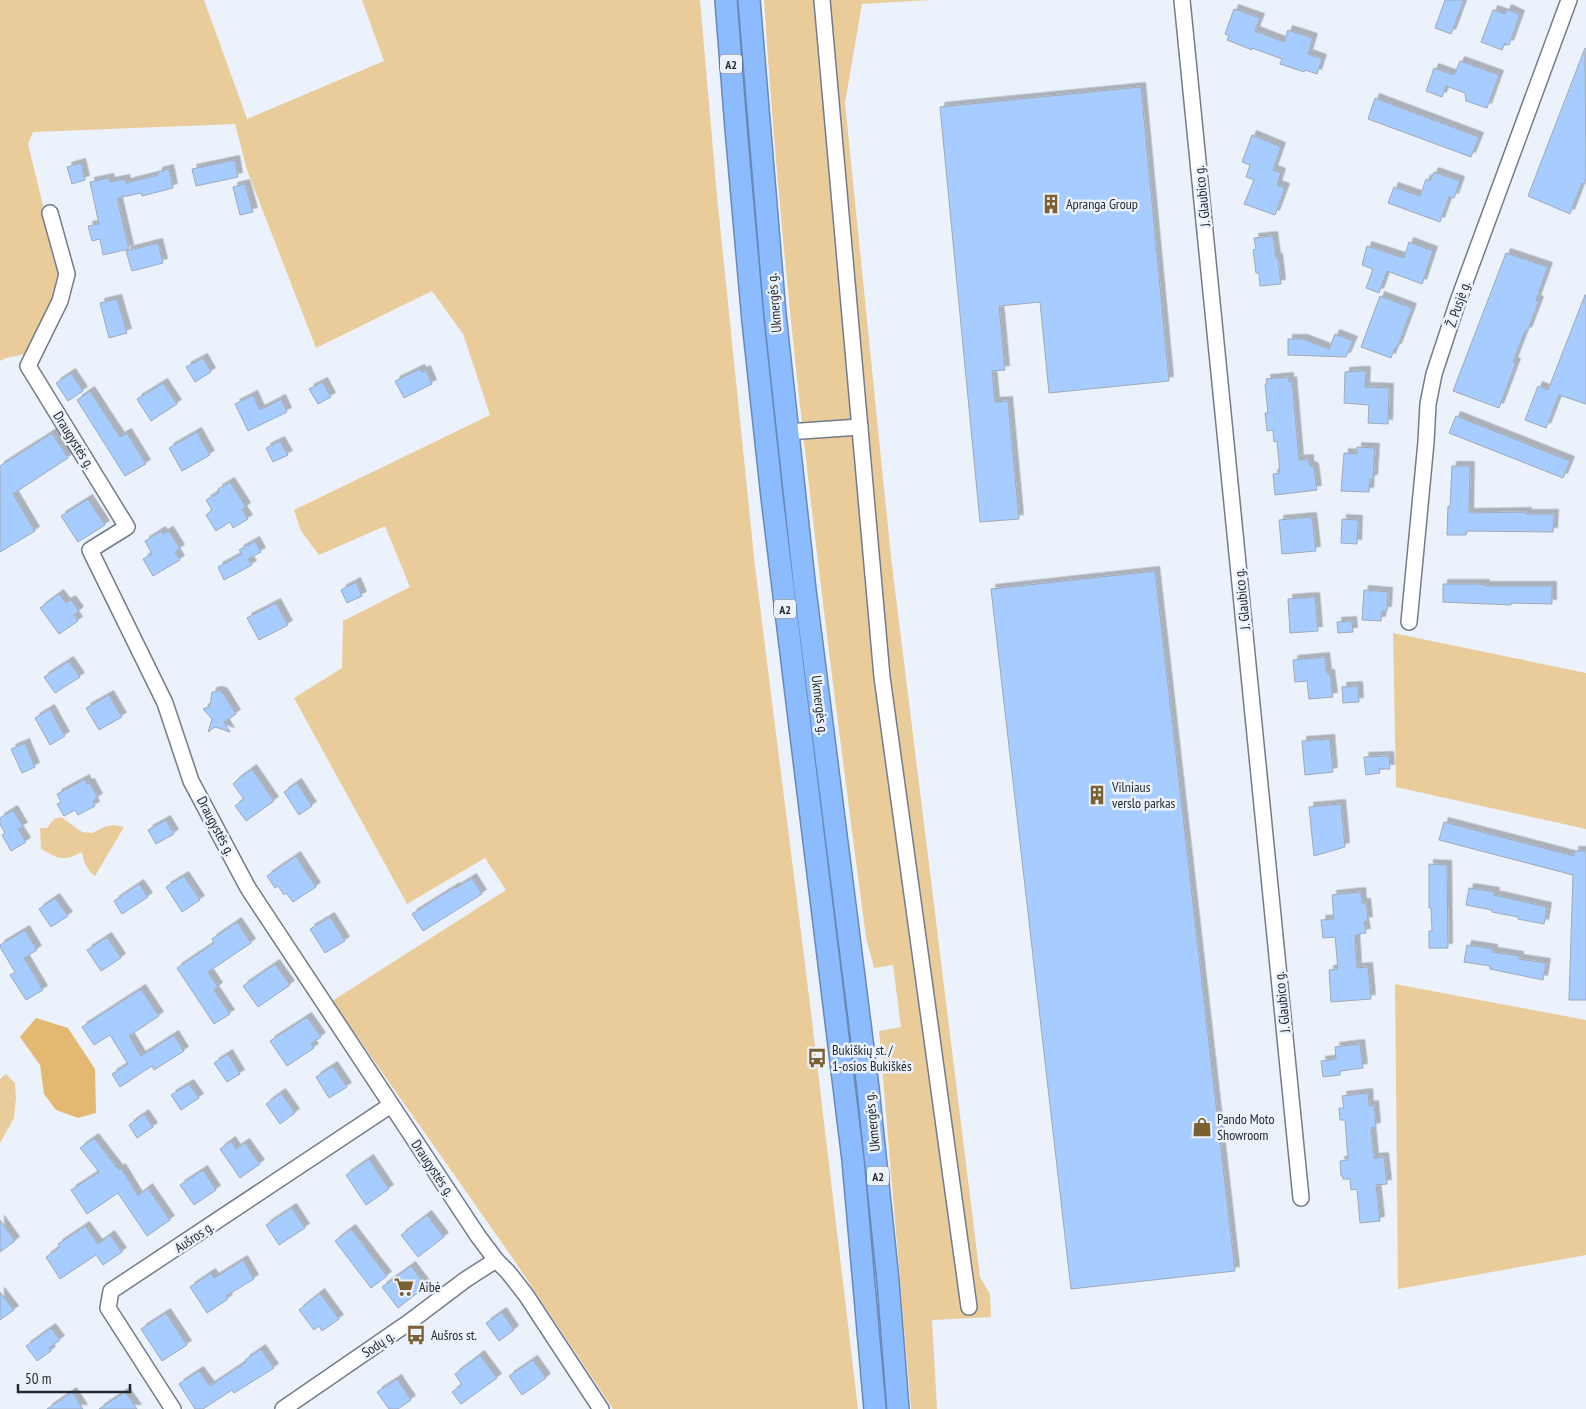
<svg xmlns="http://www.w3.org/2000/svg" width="1586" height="1409" font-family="'PT Sans Narrow',sans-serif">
  <defs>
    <filter id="shadow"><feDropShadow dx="4.5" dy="-4.5" stdDeviation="0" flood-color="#0004"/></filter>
  </defs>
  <rect width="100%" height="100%" fill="#ebf2fc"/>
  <g fill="#eacc9b">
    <path d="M0,0h204l43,119 137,-58 -22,-61h338l17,196 38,370 55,438 48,405h-245l-99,-149 -182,-259 174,-111 -21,-32 -78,46 -113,-206 48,-30 1,-47 67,-34 -25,-61 -66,29 -18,-24 -7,-21 196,-95 -27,-81 -31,-43 -116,57 -69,-178 -12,-46 -202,8 -5,12 33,135 -35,75 -20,4 -6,3z"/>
    <path d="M764,0h166l-68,4 -17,99 46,454 89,720 10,17 1,23 -59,3 5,89h-26l-32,-378 22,-4 -8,-62 -19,3 -8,-30c-41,-312 -82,-624 -102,-938z"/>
    <path d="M1393,633l193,40v156l-190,-42z"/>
    <path d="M61,817l21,15 10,1 12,-6 9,-2 11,2 -29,49c-9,-7 -11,-13 -13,-24 -19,10 -23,7 -41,-3l-1,-21h7l7,-9z"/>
    <path d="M1395,984l191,36v235l-188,34z"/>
    <path d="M6,1074l9,9 1,15 -2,20 -14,25v-64z"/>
  </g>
  <path fill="#e3b871" d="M36,1018l32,10 27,41 1,44 -18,5 -22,-8 -12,-16 -4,-29 -20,-28z"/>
  <g fill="#a7ccff" stroke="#9ea9b8" filter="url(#shadow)">
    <path d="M1445,0h19l-13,34 -16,-6z"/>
    <path d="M1234,9l26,9 -5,13 29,11 4,-12 25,8 -5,16 14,5 -5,15 -12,-4 -1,2 -24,-8 2,-5 -30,-11v2l-25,-10 2,-4 -4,-2z"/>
    <path d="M1507,9l13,6 -11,30 -4,-2 -3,7 -21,-8 12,-32 12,4z"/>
    <path d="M1585,48l1,130 -2,6 -2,-1 -12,31 -42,-18z"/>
    <path d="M1460,61l39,14 -12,33 -21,-7 -1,-8 -19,-7 -4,11 -16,-6 8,-23 20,7z"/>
    <path d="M1141,87l28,294 -120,12 -9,-91 -41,4 6,64 -13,1 3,31 13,-1 11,118 -39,3 -40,-415z"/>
    <path d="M1375,98l104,39 -8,20 -103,-38z"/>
    <path d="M1252,135l29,12 -8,23 8,3 -4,12 8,3 -10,27 -31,-11 10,-24 -8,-3 4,-12 -8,-3z"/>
    <path d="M235,160l3,17 -42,9 -4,-17z"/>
    <path d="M81,163l4,17 -13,4 -5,-17z"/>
    <path d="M169,169l4,19 -31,8 -1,-3 -24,5 12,51 -26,6 -3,-16 -8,2 -4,-15 11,-2 -9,-42 19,-4 1,4 15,-3 1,4 32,-8v-3z"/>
    <path d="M1434,172l26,9 -6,17 -5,-1 -9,25 -52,-19 6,-16 26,9 6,-17 4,2z"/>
    <path d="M245,184l8,28 -13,3 -7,-28z"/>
    <path d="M1273,236l3,22h2l3,26 -21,2 -1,-13h-3l-3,-23 3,-1 -2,-11z"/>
    <path d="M1409,242l24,9 -11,33 -35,-13 -8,22 -13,-5 7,-19 -11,-4 5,-19 37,12z"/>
    <path d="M158,243l5,20 -31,8 -6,-20z"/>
    <path d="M1506,253l42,14 -12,33 3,1 -12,31 -2,-1 -12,31 3,1 -17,45 -46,-17z"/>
    <path d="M1585,295h1v109l-27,-9 -13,33 -21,-8 13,-34 10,4z"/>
    <path d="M1380,296l32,12 -15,40h-2l-4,10 -30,-11z"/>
    <path d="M117,299l10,34 -18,5 -9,-35z"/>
    <path d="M1335,334l18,7 -7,16 -58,-2v-16h15l26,10z"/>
    <path d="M203,358l8,14 -16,10 -9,-15z"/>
    <path d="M420,369l2,3 4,-2 6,14 -28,14 -9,-17z"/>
    <path d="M1359,371h7l-1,16 24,1 -1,36 -20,-1 1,-18 -25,-2 1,-31z"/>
    <path d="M71,373l12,18 -15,10 -12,-18z"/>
    <path d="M1289,377v5l3,-1 7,79 10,-1v6l5,3 3,22 -42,5 -2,-21 7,-1 -3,-32 -3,1 -1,-12 -6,1 -2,-18h3l-3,-29h2l-1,-5z"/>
    <path d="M323,382l8,15 -13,7 -9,-15z"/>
    <path d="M163,383l14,21 -26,17 -14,-22z"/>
    <path d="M90,391l30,46 7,-4 19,31 -21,12 -48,-76z"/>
    <path d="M253,395l7,15 21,-11 6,13 -39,19 -13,-27z"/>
    <path d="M1456,416l114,45 -7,17 -114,-45z"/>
    <path d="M197,432l13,23 -28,16 -13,-23z"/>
    <path d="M52,433l16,25 -55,36 22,37 -35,21v-86z"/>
    <path d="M280,441l8,14 -15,7 -7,-14z"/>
    <path d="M1357,447l18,1 -2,31h-3l-1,13 -28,-1 3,-38 13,1z"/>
    <path d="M1452,466h18l-1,47 58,-1 -1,2h28l-1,18 -86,-1 -1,4h-19l1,-29 2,1z"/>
    <path d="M230,482l16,25 -4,3 6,9 -15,9 -3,-6 -14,9 -10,-16 6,-5 -6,-10 13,-8 -1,-3z"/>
    <path d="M88,499l17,26 -27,17 -17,-26z"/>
    <path d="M1312,517l4,34 -34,3 -3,-34z"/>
    <path d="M1342,519l16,1 -1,24 -16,-1z"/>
    <path d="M161,531l2,3 6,-3 11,18 -5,3 5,8 -27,16 -10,-17 9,-5 -7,-13z"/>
    <path d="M255,541l6,11 -13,7 4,6 -28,15 -6,-13 24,-13 -3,-4z"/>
    <path d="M1155,571l80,700 -164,18 -80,-700z"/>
    <path d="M356,582l6,14 -15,7 -6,-13z"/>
    <path d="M1443,584h42l-1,2h68v18l-41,-1v2l-68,-3z"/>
    <path d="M1364,590l24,2 -1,19h-5l-1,10 -19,-1z"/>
    <path d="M59,594l7,9 5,-3 8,11 -5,4 4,6 -19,13 -19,-26z"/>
    <path d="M1315,597l3,34 -28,2 -2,-34z"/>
    <path d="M276,603l12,22 -29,15 -12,-22z"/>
    <path d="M1352,621l1,11 -15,1 -1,-11z"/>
    <path d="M1325,657l2,17h3l3,23 -24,2 -2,-18 -12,1 -2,-22z"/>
    <path d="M69,661l11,16 -25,16 -11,-16z"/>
    <path d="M1358,686l1,16 -16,1 -1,-16z"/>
    <path d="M219,691l4,2 13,21 -12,8 6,10 -15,-5 -7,5 4,-13 -9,-10 7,-3 2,-14z"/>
    <path d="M109,695l13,22 -23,13 -13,-22z"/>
    <path d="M50,709l15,27 -15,9 -15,-27z"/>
    <path d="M1330,739l3,33 -28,3 -3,-34z"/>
    <path d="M25,743l10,24 -13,6 -11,-24z"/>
    <path d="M1389,756l1,13h-11l1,4 -14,2 -2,-18z"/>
    <path d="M252,769l22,32 -28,20 -11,-15 9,-7 -11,-15 4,-4z"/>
    <path d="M85,779l2,5 3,-1 8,15 -5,3 2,5 -17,9 -3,-5 -11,6 -7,-12 4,-2 -4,-8z"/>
    <path d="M297,783l15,23 -13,9 -15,-23z"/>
    <path d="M1341,804l4,43 -31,9 -5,-49z"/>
    <path d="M13,810l10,17 -5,2 8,13 -15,9 -9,-16 3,-2 -5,-9v-6z"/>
    <path d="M166,820l8,14 -18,10 -8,-14z"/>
    <path d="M1444,822l130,34v-5h12v149h-17l4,-125 -134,-35z"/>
    <path d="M296,856l20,31 -23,15 -7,-9 -2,2 -6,-9 -3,2 -8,-12z"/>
    <path d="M1429,864l18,1 1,83h-19v-17h3l-1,-23h-2z"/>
    <path d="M184,876l16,24 -18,12 -16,-25z"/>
    <path d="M472,878l10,16 -59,37 -11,-17 43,-27 1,1z"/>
    <path d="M139,884l9,13 -26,17 -8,-13z"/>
    <path d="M1469,888l26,4 -1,3 53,12 -3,17 -26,-5v-2l-26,-5v-2l-26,-5z"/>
    <path d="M1361,892l1,11h4l2,18 -4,1 2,11 -11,2 2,33 11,-1 3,32 -40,3 -2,-32 9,-1 -3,-32 -12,1 -2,-18 13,-1 -2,-24z"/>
    <path d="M55,898l13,18 -17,11 -12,-18z"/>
    <path d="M330,917l15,24 -20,12 -15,-24z"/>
    <path d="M237,922l14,21 -43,29 10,15 -4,3 16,24 -16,10 -37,-56 37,-25 -2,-4z"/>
    <path d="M25,930l12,20 -13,8 19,32 -17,10 -16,-25 5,-3 -15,-25v-2z"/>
    <path d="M107,937l14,21 -20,13 -14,-21z"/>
    <path d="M1467,945l26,4v3l26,4v3l27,4 -3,17 -53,-11v-3l-26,-4z"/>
    <path d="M275,964l15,21 -32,22 -15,-21z"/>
    <path d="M141,989l18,27 -30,20 12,20 33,-21 10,16 -30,19 -2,-4 -32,21 -8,-13 16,-10 -18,-29 -16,10 -12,-18z"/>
    <path d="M307,1017l14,20 -10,7 3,4 -27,18 -17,-25z"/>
    <path d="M1360,1044l3,24 -23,3v4l-17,2 -2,-16 15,-2 -1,-12z"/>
    <path d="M228,1054l12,20 -13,8 -13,-19z"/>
    <path d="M333,1066l14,21 -18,11 -13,-21z"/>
    <path d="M189,1084l10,14 -18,12 -10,-15z"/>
    <path d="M281,1093l14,20 -15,11 -14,-20z"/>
    <path d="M1368,1093l1,13 5,-1 2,22 -5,1 3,30 10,-1 3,27 -11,1 4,36 -20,2 -3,-34 -6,1 -1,-11h-7v-3h-2l-1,-15 8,-1 -3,-40h-5l-1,-12h5l-2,-12z"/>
    <path d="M144,1114l9,13 -16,11 -8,-13z"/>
    <path d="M94,1138l25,32 2,-2 17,28 10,-8 22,32 -23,16 -29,-43 -31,21 -16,-24 28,-18 -19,-24z"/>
    <path d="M231,1141l5,8 9,-6 15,21 -20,14 -20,-29z"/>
    <path d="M369,1159l20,30 -23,16 -20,-30z"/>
    <path d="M203,1170l13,20 -22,15 -14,-20z"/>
    <path d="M292,1208l13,20 -26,17 -13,-20z"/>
    <path d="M427,1215l17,22 -26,20 -17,-22z"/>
    <path d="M0,1220l15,21 -15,11z"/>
    <path d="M85,1226l13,18 12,-9 12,17 -19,13 -7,-10 -36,24 -14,-22 14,-10 -2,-3z"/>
    <path d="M351,1229l36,47 -16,12 -36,-47z"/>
    <path d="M243,1260l11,19 -28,17 2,3 -21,14 -17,-26 21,-14 3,5z"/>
    <path d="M411,1266l15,20 -28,22 -16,-21z"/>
    <path d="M0,1292l14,18 -14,10z"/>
    <path d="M320,1293l19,26 -17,12 -3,-5 -5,4 -15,-20z"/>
    <path d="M502,1312l12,18 -15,11 -13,-18z"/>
    <path d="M166,1313l21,32 -25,16 -21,-32z"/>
    <path d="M51,1328l9,12 -11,8 2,3 -14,10 -11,-15z"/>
    <path d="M261,1349l13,19 -40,25 -2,-3 -29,19h-8l-16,-25 20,-13 11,15 36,-24 -1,-2z"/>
    <path d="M480,1355l17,23 -36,26 -9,-12 10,-7 -7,-11z"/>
    <path d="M533,1360l13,18 -24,17 -13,-19z"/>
    <path d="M397,1379l14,21 -13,9h-9l-12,-17z"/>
    <path d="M72,1392l11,17h-36z"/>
    <path d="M125,1392l12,17h-38z"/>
  </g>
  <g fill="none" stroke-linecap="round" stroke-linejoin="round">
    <defs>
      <g id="minor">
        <path d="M822,0l60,677 87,630"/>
        <path d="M1182,0l119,1198"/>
        <path d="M50,213l17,61 -7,27 -32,65 99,161 -37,23 75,153 26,78 57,107 230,348 18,24 12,12 18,23 75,114"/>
        <path d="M787,432l73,-5"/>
        <path d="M1409,622l17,-180 2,-38 6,-30 24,-73 111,-301"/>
        <path d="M173,1409l-65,-101 3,-17 280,-186"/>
        <path d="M283,1409l125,-86 57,-43 31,-20"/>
      </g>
      <g id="highway">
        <path d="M726,0l10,128 17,193 19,176 81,663 22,249"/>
        <path d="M749,0l26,314 30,276 63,498 20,193 10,128"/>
      </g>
    </defs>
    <use href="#minor" stroke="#727c8a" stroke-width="18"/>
    <use href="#highway" stroke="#6889b6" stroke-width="24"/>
    <use href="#minor" stroke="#fff" stroke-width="15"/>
    <use href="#highway" stroke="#8cbcfe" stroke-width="21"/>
  </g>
  <defs>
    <symbol id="building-bare" viewBox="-9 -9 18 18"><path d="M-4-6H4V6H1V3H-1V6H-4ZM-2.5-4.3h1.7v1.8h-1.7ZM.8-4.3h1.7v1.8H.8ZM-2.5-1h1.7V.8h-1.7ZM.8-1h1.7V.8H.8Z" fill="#7b6032" stroke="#ebf2fc" stroke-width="2.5" paint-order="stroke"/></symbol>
    <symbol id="bus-bare" viewBox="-9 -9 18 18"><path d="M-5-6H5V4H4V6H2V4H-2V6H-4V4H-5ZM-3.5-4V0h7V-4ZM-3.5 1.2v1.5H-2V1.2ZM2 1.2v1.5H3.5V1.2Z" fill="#7b6032" stroke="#ebf2fc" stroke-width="2.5" paint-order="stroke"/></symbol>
    <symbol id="shop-bare" viewBox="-9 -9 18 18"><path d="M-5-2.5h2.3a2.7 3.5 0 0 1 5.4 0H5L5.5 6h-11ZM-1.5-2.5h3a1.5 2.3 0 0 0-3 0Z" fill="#7b6032" stroke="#ebf2fc" stroke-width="2.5" paint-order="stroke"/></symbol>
    <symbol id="supermarket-bare" viewBox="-9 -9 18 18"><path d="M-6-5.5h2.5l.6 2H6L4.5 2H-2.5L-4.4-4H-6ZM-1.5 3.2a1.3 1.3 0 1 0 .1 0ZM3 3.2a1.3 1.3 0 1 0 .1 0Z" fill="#7b6032" stroke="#ebf2fc" stroke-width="2.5" paint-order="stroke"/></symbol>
  </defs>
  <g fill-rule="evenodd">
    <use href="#building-bare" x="1037" y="190" width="28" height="28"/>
    <use href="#building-bare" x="1083" y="781" width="28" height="28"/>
    <use href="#bus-bare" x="803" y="1044" width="28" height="28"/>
    <use href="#shop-bare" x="1188" y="1113" width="28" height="28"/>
    <use href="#supermarket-bare" x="390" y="1273" width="28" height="28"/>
    <use href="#bus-bare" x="402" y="1321" width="28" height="28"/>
  </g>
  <g text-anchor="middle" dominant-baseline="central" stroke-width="5" stroke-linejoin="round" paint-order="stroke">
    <g fill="#ebf2fc" stroke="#61666d" stroke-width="1">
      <rect x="720" y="54.5" width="22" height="19" rx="4"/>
      <rect x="774" y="599.5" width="22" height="19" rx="4"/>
      <rect x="867" y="1166.5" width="22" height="19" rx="4"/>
    </g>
    <g font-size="12" font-weight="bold" fill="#262a30">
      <text x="731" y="64">A2</text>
      <text x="785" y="609">A2</text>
      <text x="878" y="1176">A2</text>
    </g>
    <g font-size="14" fill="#262a30" stroke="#ebf2fc">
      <text transform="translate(1202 196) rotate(-96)">J. Glaubico g.</text>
      <text transform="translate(774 303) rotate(-95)">Ukmergės g.</text>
      <text transform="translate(1458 304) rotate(-71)">Ž. Pusjė g.</text>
      <text transform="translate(74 440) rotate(58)">Draugystės g.</text>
      <text transform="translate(1242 599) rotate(-96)">J. Glaubico g.</text>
      <text transform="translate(820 705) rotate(83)">Ukmergės g.</text>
      <text transform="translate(216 826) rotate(62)">Draugystės g.</text>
      <text transform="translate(1282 1002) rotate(-96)">J. Glaubico g.</text>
      <text transform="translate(872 1122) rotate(-96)">Ukmergės g.</text>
      <text transform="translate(433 1168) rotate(56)">Draugystės g.</text>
      <text transform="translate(194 1237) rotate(-34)">Aušros g.</text>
      <text transform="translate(378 1344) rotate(-34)">Sodų g.</text>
    </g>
    <g font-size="14" fill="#262a30" stroke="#ebf2fc" text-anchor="start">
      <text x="1066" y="204">Apranga Group</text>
      <text x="1112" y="787">Vilniaus<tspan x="1112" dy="16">verslo parkas</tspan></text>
      <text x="832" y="1050">Bukiškių st. /<tspan x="832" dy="16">1-osios Bukiškės</tspan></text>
      <text x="1217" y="1119">Pando Moto<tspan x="1217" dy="16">Showroom</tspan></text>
      <text x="419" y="1287">Aibė</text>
      <text x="431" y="1335">Aušros st.</text>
    </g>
  </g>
  <path d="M18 1384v8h112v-8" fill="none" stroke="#262a30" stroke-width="2.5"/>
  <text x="25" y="1384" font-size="15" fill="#262a30" stroke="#ebf2fc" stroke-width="4" paint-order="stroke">50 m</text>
</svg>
